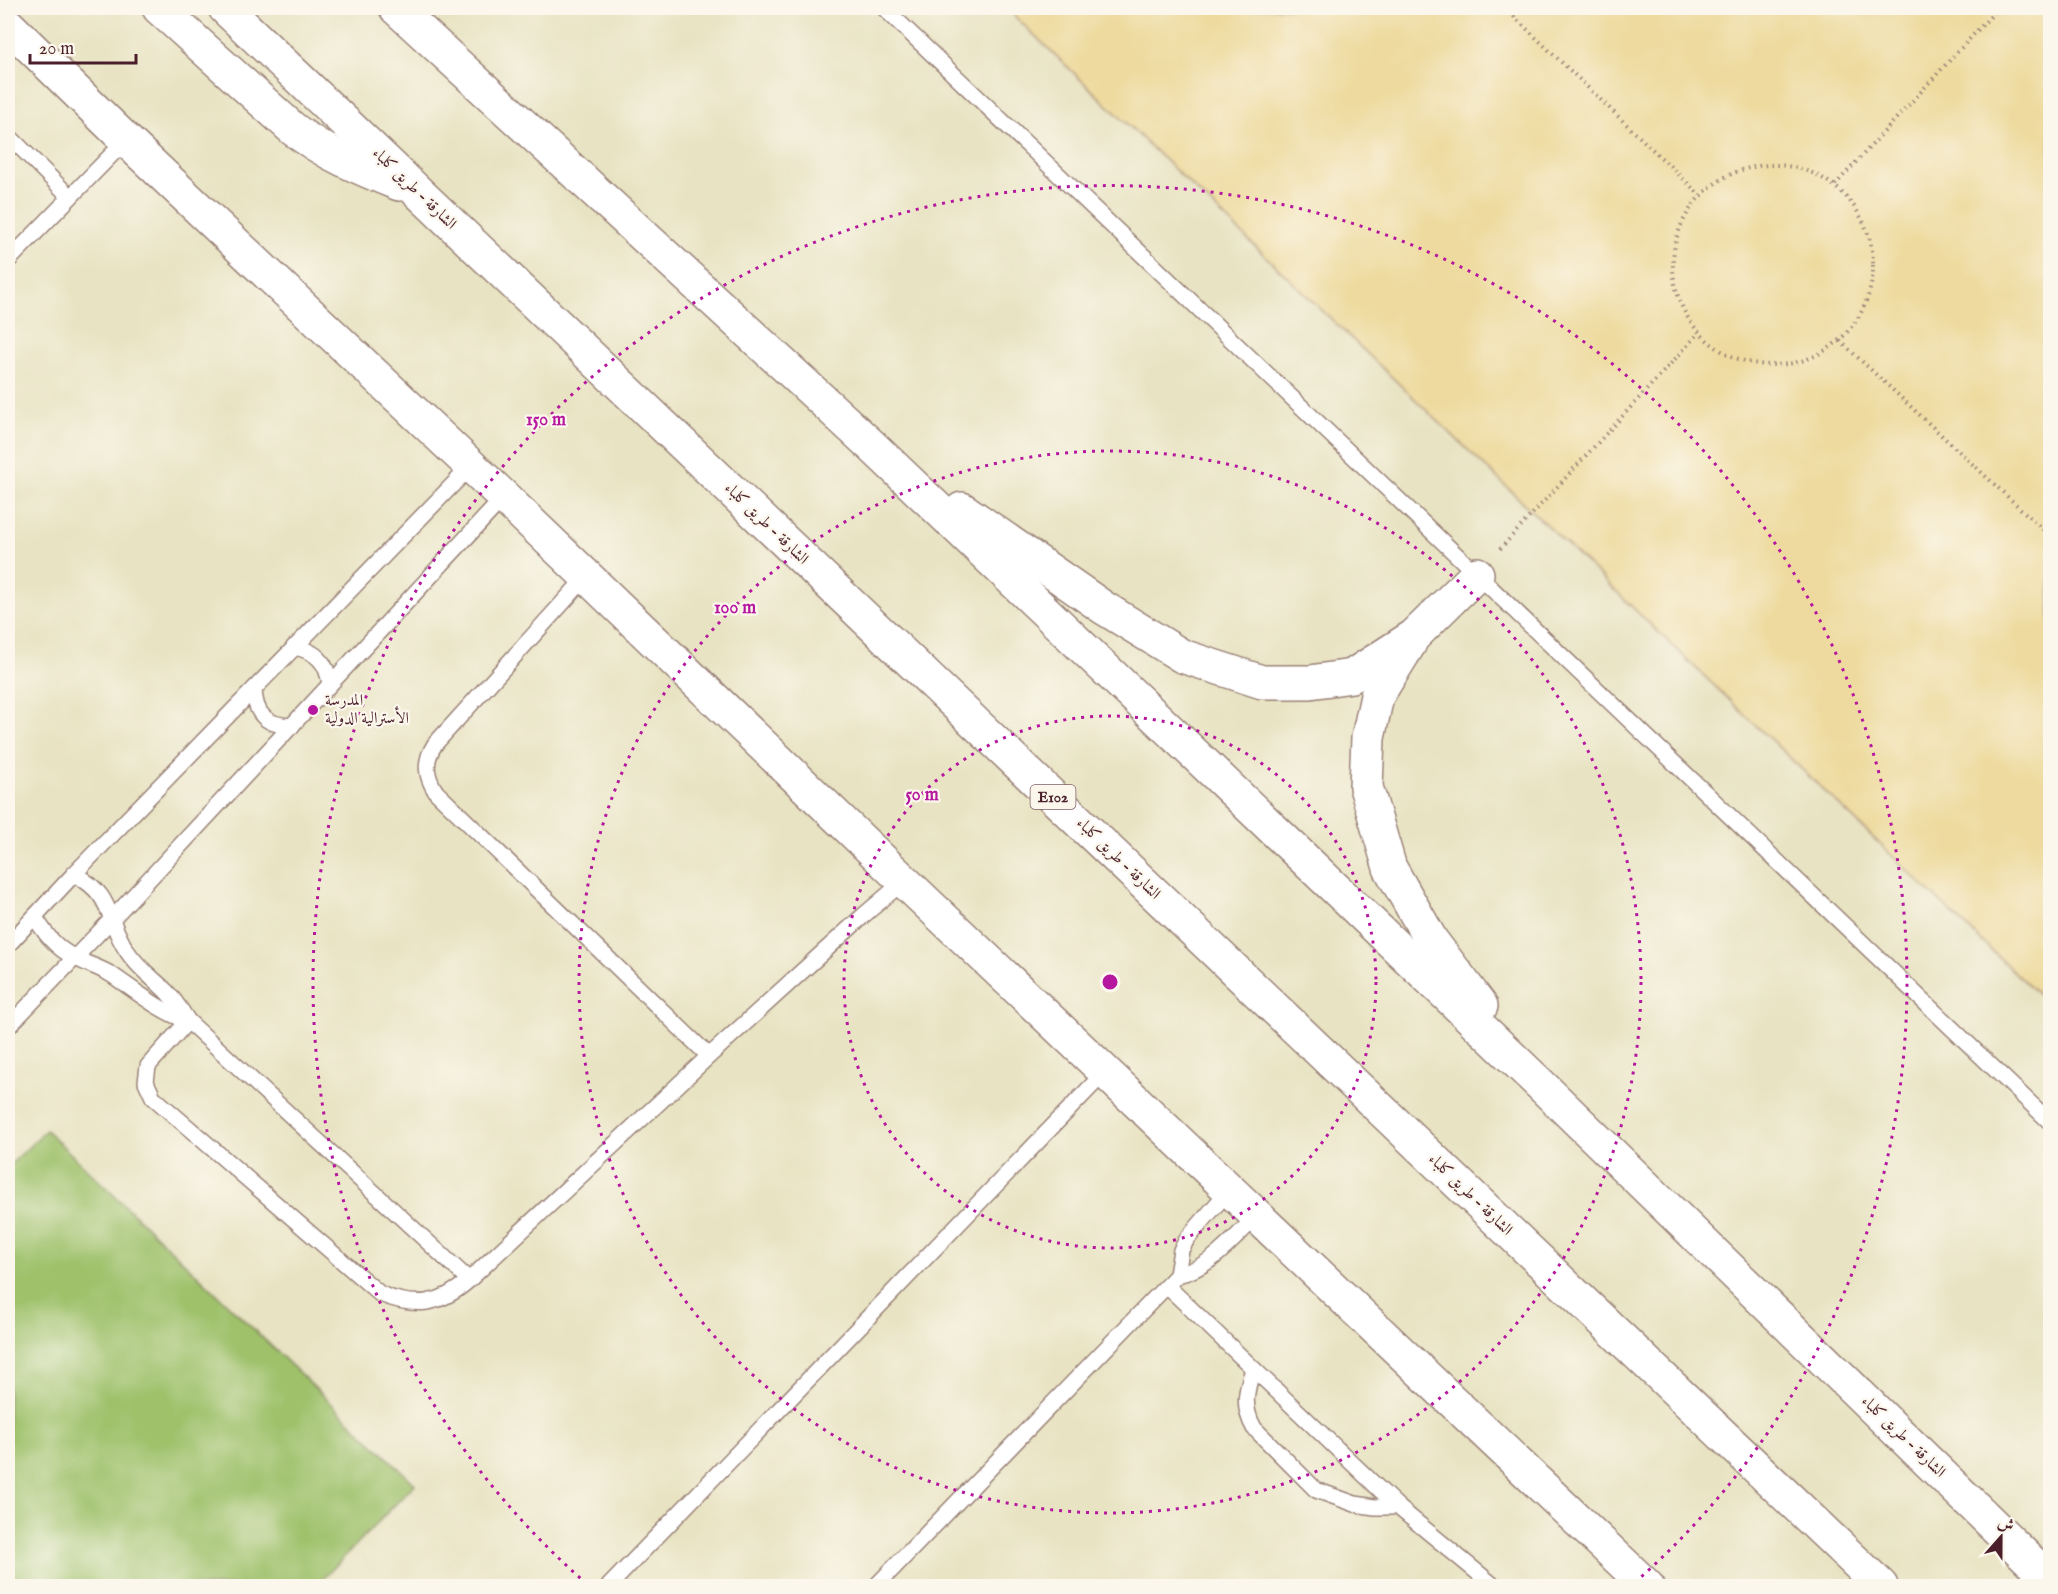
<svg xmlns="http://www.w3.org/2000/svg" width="2058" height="1594" font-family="'IM FELL English',Amiri,serif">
  <rect width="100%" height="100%" fill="#fbf7ec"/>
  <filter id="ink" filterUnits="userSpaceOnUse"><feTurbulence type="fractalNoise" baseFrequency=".0167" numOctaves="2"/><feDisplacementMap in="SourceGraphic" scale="12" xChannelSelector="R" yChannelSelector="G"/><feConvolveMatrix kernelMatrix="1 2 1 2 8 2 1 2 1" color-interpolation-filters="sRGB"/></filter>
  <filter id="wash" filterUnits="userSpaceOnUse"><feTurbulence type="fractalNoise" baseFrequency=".008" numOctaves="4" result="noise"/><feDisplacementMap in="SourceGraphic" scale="24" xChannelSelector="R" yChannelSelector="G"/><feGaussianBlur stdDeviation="1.35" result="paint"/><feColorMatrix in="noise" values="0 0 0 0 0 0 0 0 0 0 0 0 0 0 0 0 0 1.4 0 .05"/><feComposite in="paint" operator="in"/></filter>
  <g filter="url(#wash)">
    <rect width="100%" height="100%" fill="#e8e3c2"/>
    <path fill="#9ec16b" stroke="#74704b" stroke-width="1.5" d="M46,1130l369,354 -99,102h-308v-419z"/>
    <path fill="#eeda9e" stroke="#9c7c64" stroke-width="1.5" d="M1006,8h1044v998l-119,-113z"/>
  </g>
  <g filter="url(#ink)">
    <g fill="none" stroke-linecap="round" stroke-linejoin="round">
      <defs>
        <g id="service">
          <path d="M884,8l1166,1114"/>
          <path d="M8,135l62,62"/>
          <path d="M8,261l118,-121"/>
          <path d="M587,576l-152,168c-11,17 -10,31 1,48l273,264"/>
          <path d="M294,647c22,4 33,15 36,37"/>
          <path d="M254,689c1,26 12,36 38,37"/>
          <path d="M74,874c41,22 31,44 53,77 10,16 26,27 39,40 9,9 15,19 22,30l281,259"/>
          <path d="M35,917c10,17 21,31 39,40 12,7 25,10 38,18 25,17 46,35 76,46"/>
          <path d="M8,945l66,-71 397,-408"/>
          <path d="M188,1021l-40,45 -2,16 7,15 227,197c35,14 60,12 89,-14l240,-224 155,-141 40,-34"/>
          <path d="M8,1027l104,-108 392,-422"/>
          <path d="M1177,1275c34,-7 56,-36 79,-58"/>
          <path d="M1167,1286l231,221 96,79"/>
          <path d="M1253,1369c-7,22 -11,38 1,59l62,62 39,14 20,3h23"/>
          <path d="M609,1586l496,-514"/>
          <path d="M876,1586l301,-311 4,-25 6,-11 42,-49"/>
        </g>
        <path id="tertiary" d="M8,25l118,115 378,357 400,384 743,705"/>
        <g id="motorway">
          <path d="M159,8l134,121c33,25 68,40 106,55"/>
          <path d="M225,8l1656,1578"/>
          <path d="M396,8l477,439 669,639 508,494"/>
          <path d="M962,509l142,99 78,48 80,26h48l42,-6 62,-40 63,-62"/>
          <path d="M1410,643l-33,53 -9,42 -2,49 24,81 41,72 50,66"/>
        </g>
      </defs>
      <use href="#service" stroke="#998176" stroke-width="18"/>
      <use href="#tertiary" stroke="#998176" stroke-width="36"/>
      <use href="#motorway" stroke="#998176" stroke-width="36"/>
      <g stroke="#998176" stroke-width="4" stroke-dasharray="1.5 4.5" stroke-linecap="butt">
        <path d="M1505,8l195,187"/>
        <circle cx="1773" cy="265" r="100"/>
        <path d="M1835,185l163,-177"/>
        <path d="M1840,341l210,195"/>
        <path d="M1500,549l199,-216"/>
      </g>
      <use href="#service" stroke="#fff" stroke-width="15"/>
      <use href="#tertiary" stroke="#fff" stroke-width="33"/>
      <use href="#motorway" stroke="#fff" stroke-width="33"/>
    </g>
  </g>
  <g fill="none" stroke="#b5179e" stroke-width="3" stroke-dasharray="3 6">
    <circle cx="1110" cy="982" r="266"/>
    <circle cx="1110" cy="982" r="531"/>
    <path d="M587 1584A797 797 0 1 1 1633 1584"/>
  </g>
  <circle fill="#b5179e" stroke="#fbf7ec" stroke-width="2" cx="313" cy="710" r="6"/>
  <g text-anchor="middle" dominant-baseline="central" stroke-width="4.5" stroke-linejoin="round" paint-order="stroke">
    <rect fill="#fbf7ec" stroke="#7f6065" stroke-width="1.5" x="1030.5" y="785" width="45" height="24" rx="4.5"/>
    <g font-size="15" font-weight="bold" fill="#4a1f2b">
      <text x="1053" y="797">E102</text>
    </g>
    <g font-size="16" fill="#4a1f2b" stroke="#fbf7ec">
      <text transform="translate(414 189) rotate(44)">الشارقة - طريق كلباء</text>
      <text transform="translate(766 524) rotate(44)">الشارقة - طريق كلباء</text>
      <text transform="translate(1118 859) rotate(44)">الشارقة - طريق كلباء</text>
      <text transform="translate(1470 1195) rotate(44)">الشارقة - طريق كلباء</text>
      <text transform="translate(1903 1437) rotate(44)">الشارقة - طريق كلباء</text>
    </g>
    <g font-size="16" fill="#4a1f2b" stroke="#fbf7ec" text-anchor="start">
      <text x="325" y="701">المدرسة<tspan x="325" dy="18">الأسترالية الدولية</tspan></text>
    </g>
  </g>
  <circle cx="1110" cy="982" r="9" fill="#b5179e" stroke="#fbf7ec" stroke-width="3"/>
  <g font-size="18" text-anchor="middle" font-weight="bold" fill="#b5179e" stroke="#fbf7ec" stroke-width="4.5" stroke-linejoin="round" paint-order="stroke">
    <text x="546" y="425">150 m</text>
    <text x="735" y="613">100 m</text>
    <text x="922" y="800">50 m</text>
  </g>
  <rect width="2058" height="1594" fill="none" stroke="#fbf7ec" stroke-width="30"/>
  <g transform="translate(2001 1537) rotate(21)" stroke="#fbf7ec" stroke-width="4.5" paint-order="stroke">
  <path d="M0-4.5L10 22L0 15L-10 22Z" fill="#4a1f2b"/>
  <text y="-9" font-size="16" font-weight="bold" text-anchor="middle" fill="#4a1f2b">ش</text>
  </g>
  <path d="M30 54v9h106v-9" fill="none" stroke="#4a1f2b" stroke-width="3"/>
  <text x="39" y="54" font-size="18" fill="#4a1f2b" stroke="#fbf7ec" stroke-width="4.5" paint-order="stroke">20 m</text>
</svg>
